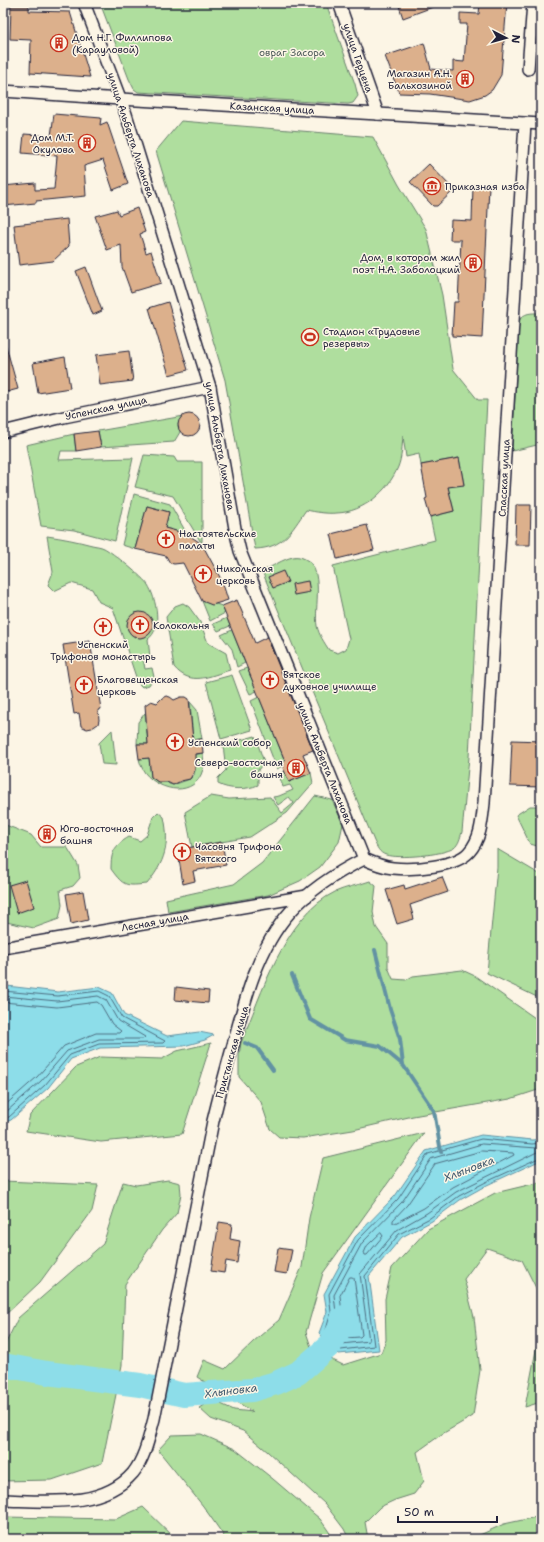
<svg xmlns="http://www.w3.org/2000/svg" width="544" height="1542" font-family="'Shantell Sans',sans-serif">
  <rect width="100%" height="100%" fill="#fcf5e5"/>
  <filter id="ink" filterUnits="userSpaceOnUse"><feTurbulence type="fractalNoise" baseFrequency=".025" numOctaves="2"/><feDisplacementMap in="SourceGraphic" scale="8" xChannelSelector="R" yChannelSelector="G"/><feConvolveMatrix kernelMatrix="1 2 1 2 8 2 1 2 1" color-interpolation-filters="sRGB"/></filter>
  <g filter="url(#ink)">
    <g fill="#afde9e" stroke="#68806c">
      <path d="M100,3h226l29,81 3,12 -5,7 -5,1 -210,-12 -4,-3 -5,-10z"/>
      <path d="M181,121l192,16 26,48 27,44 16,66 11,74 25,31h9l-18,357 -7,75c-2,6 -3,12 -8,16 -11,7 -56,11 -68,7 -7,-2 -9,-8 -12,-14l-112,-270c10,-4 21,-12 31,-14 4,-1 8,0 12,2 20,9 9,49 12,67 2,9 7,16 12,24l9,3 8,-4 3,-10 -16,-73 102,-26 -5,-23 24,-6 -6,-24 16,-3 -5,-26 -38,7 -2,-11 -13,3 -3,-21c-1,10 -1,21 -5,31 -10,24 -34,45 -61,46 -11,1 -21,-1 -31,-3 -15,21 -22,38 -51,39l-30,-169 -69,-229z"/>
      <path d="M541,313v131l-29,7 7,-130c5,-9 12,-8 22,-8z"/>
      <path d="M184,416l-6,8 2,8 -6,10 -73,5 -3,-16z"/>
      <path d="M74,434l2,17h-15l-2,9 74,-2 -18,83 -41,-11 -33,-4 -15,-81z"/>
      <path d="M144,455l30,2 3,5h25v82l-29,-48 -38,-9z"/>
      <path d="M134,494l36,10 17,30 -22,-6 4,-16 -22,-6 -12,43 -13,-4z"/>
      <path d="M47,536c15,2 30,5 45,9 4,1 8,1 12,3 8,4 40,30 44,37 8,13 15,44 0,54l2,18 -7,1 2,11 7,-1 2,9 -5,8 -7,2 -4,-4 -25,-75 -14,-6 -7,-13 -21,-6 -17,8 -6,-6 5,-13z"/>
      <path d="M202,601c7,3 13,2 20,5l3,7 -15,8z"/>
      <path d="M183,603l6,4 11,15 8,21 18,10 4,17c-21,6 -39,17 -56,-3l-8,-50 9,-11z"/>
      <path d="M227,618l3,8 -12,5 -5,-7z"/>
      <path d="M232,630l13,33 -8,4 -5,-18 -11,-14z"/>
      <path d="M247,668l10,23 -7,3 -11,-23z"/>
      <path d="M232,675l20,55 -31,9 -15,-57z"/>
      <path d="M259,697l26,64 -4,2 1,3 -5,3 -26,-68z"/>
      <path d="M190,702l7,8 5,29 -9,1z"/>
      <path d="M145,713l3,31h-11l1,-22z"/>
      <path d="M112,730l4,35 -14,-1 -3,-21z"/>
      <path d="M255,736l9,26 -6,8v15c-11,5 -29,5 -40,-1v-6l8,-8 -3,-25z"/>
      <path d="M203,753c0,5 2,11 0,16 -7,29 -43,23 -58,4 -3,-4 -5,-10 -6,-14l10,-1 2,19 7,5 6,-3 5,5 4,1 17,-6 4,-4 1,-5 -1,-15z"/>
      <path d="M284,771l5,11 22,-9 2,10 -26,30 -37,24 -58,10 -7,-35 26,-16 18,3 41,-2 12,16 12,-10 -5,-6 -11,8 -5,-8 6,-1 14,-6 -3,-5 -7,2 -4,-12z"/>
      <path d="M315,796l17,4 11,24 -4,18 -19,25 -20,14 -32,14 -100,17 -2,-13 68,-15 28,-21z"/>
      <path d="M530,806h11v41l-11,-3 -14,-29z"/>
      <path d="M158,812l6,5c6,28 1,45 -17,67 -21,2 -23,3 -36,-15 0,-17 3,-23 18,-32l11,4 7,-6 6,-18z"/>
      <path d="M3,824l28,11 10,12h26l11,18 2,13 -7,8 -13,4 2,15 -3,14 -25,9 -28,-6 -3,-3z"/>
      <path d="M497,849l44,26v124l-54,-26 10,-106z"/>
      <path d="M370,881l6,5 -3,26 3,15 12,17v23l5,12 13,1 7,-4 49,-6 13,6 60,42 6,5v66l-31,10 -97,17 -60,14 -50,8 -24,-1 -9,-8 -9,-27 -22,-25v-21l2,-13c20,-48 44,-127 94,-151 11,-5 24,-7 35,-11z"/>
      <path d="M211,1043l-29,91 -81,8 -75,-11 4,-16 46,-48 24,-10 62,2 15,-8z"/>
      <path d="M424,1133l-101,140 -17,59 6,18 31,15 38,-12 5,-13 -1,-41 7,-31 36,-39 67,-36 46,-11v116l-19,-38 -35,-12 -23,31 10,38 6,53 -7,46 -31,18 -25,18 7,29 -10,13 -19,6 -15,7 -15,15 3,17h-19l-5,-10 -19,-25 -57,-52 -25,-21 -32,-12 -12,-11 13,-8 22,10 19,2 -56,-35 7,-17 21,9 29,-28 25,-21 23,-53 7,-49 14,-60z"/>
      <path d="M168,1180l12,3 1,11 -4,19 -15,17 -37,54 -3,81 -20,98 -50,17 -49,1v-132l15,-31 85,-74 20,-62 13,3z"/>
      <path d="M3,1181l95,4 -6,26 -52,71 -37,35z"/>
      <path d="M541,1334v68l-16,5 11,-57z"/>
      <path d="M201,1434l34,15 38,30 47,40 14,20h-108l-23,-33 -45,-56 14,-15z"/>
      <path d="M143,1507l33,32h-173v-22l113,2z"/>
      <path d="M541,1516v23h-70l33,-15z"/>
    </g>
    <g fill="#8ddde9" stroke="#6292a3">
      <path d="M7,986l51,6 41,-5 13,6 12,22 43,21 32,-4 15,3 -9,5 -21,6 -84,2 -29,11 -23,29 -37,32 -8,3v-136z"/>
      <path d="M481,1135l52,5 8,-1v21l-54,25 -27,15 -28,21 -30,16 -33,39 10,74 -40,4 -20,-21 8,-21 -3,-18 31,-57 40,-41 31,-45z"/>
    </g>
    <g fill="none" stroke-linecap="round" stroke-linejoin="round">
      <g stroke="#4d6d81" stroke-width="1">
        <path d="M3,991l55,5 41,-5 10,5 13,22 43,23 -2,2 -64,1 -29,11 -25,30 -36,32 -6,2"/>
        <path d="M3,996l54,5 41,-5 8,4 12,21 27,16 -2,2h-44l-32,12 -26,30 -35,31 -3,1"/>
        <path d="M3,1002l54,5 40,-5 4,3 11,19 9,7 -2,2h-23l-32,13 -27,31 -34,30"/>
        <path d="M541,1143l-9,1 -51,-5 -53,15 -30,45 -40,41 -29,54 2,18 -6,21 16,17 33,-4 -9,-70 34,-42 31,-16 29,-22 27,-14 55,-25"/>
        <path d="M482,1144l55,4 2,3 -83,41 -29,21 -30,17 -37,44 9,67 -27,3 -12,-13 6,-18 -2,-18 28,-52 40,-41 29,-43z"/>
        <path d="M482,1151l31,2 1,2 -61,32 -29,21 -29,15h-2v-3l14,-15 28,-41z"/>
        <path d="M381,1233l2,3 -16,19h-2l-1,-2 3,-7z"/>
        <path d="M350,1277h2l2,1 8,57 -2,2 -15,1 -8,-9 5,-16 -2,-17z"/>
      </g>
      <g stroke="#6292a3" stroke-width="4">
        <path d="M375,950l15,59 10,30 3,26"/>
        <path d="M292,975l18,44 35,21 35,6 23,19 31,46 7,41"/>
        <path d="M245,1043l12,5 16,22"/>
      </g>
      <path stroke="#8ddde9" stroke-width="24" d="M3,1365l44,8 93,12 44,10 68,-5 24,-7 22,-10 32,-28 10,-17 4,-11"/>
    </g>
    <g fill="#dcb08c" stroke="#22223b">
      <path d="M398,3h43v1l-38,14z"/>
      <path d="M480,3h27l-6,72 -9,15 -7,5 -15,5 -40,-6 -31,-1 -14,-37 39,-13 7,26 22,2v-10l11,1 3,-38h-7v-11l19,1z"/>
      <path d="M11,6h18v5l41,1 20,65 -60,-4 1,-33 -21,-1z"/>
      <path d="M54,114l47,4 -1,7 7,-3 21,62 -15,6 -10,-30 -19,6 2,30 -50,5v2l-33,3v-20l32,-3v7l19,-1 3,-33 -35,-3 2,-19 27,2z"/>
      <path d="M429,164l23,24v4l-15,14h-4l-23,-24z"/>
      <path d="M473,185l16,1 -7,152 -30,-2 2,-34h4l3,-62h-11l1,-20 21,1z"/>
      <path d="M137,208l8,24 -5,2 6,19 5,-2 10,32 -30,9 -9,-25 -1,-22 -14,5 -12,-34 22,-6 2,5z"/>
      <path d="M67,219l2,27 -16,15 -34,4 -5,-40z"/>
      <path d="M86,267l16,44 -9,4 -17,-44z"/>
      <path d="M168,302l20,68 -19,5 -20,-67z"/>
      <path d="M6,346l12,43 -15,4v-46z"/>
      <path d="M129,351l4,30 -33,4 -4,-30z"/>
      <path d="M65,357l5,31 -32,5 -5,-30z"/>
      <circle cx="189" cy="425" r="11"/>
      <path d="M98,431l3,16 -25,4 -2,-17z"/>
      <path d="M459,458l5,27 -16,2 6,24 -24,6 -5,-18 2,-1 -6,-33z"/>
      <path d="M516,505h15l-1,40h-15z"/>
      <path d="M147,506l22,6 -4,16 22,6 15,10 20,37 6,19 -16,5 -10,-4 -19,-38 -9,1 -4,-1 -4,-7 -31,-7z"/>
      <path d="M367,525l7,25 -37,9 -6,-25z"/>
      <path d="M283,571l5,11 -15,6 -5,-11z"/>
      <path d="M308,581l2,11 -16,3 -2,-11z"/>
      <path d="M237,600l18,43 12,-6 46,113 -10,4 8,19 -22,9 -8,-19 4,-2 -63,-155z"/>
      <circle cx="140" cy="625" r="13"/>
      <path d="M90,641l11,68 -3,1 1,10 -1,4 -6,4 -5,1 -6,-3 -2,-13 -5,1 -11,-69z"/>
      <path d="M166,696l4,1 4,3 7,-3h5l3,2 4,41 9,-1 1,14 -8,1v16l-5,9 -9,2 -8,4 -6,-3h-9l-7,-5 -2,-19 -10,1 -2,-15h11l-3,-39 6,-4 6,2 5,-5z"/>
      <path d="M512,740l29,1v46l-31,-1z"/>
      <path d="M48,826l7,8 -8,7 -7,-8z"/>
      <path d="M222,842l4,23 -33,6 2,10 -12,3 -6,-37 10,-2v3z"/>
      <path d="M442,877l6,15 -38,13 4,14 -17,5 -11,-34 18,-5 1,4z"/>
      <path d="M26,880l8,27 -17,6 -8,-28z"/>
      <path d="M83,891l5,29 -17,4 -5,-30z"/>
      <path d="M176,987l33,4 -1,12 -33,-3z"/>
      <path d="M219,1222l13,2 -2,15 10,2 -3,22 -11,-2 -2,12 -13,-2z"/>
      <path d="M278,1248l14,2 -5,24 -13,-2z"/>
    </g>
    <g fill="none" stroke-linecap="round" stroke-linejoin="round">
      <defs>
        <g id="street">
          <path d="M84,3l42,111 84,273 26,147 4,17 124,308"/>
          <path d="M339,3l39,111"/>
          <path d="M528,69l5,-66"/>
          <path d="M3,91l117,8 258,15 163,10"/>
          <path d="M3,432l61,-15 146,-30"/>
          <path d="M3,948l304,-52"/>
          <path d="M3,1500c42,1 99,9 130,-27 12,-15 16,-36 21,-54l59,-298c6,-25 13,-51 20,-76 12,-46 25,-97 57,-133 19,-21 48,-40 74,-53 9,4 19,8 29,9 19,2 63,-1 76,-16 12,-13 13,-32 15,-49l41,-680"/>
        </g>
      </defs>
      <use href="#street" stroke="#22223b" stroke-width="14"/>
      <use href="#street" stroke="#fcf5e5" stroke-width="11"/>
    </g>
  </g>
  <defs>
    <symbol id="building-ring" viewBox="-11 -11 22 22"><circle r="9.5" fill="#fcf5e5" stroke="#c8321e" stroke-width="1.5"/><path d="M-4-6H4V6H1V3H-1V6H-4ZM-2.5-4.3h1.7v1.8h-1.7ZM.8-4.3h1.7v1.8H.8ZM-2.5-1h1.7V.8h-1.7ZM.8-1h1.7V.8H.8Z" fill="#c8321e"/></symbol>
    <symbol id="museum-ring" viewBox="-11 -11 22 22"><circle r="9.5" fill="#fcf5e5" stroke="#c8321e" stroke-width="1.5"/><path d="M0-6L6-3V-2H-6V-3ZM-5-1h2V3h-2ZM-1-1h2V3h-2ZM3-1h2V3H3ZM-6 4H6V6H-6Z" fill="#c8321e"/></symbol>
    <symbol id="stadium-ring" viewBox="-11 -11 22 22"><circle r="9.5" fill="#fcf5e5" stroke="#c8321e" stroke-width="1.5"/><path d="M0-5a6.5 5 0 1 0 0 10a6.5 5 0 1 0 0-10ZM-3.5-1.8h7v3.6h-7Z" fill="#c8321e"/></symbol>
    <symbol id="church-ring" viewBox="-11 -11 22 22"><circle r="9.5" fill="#fcf5e5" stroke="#c8321e" stroke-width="1.5"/><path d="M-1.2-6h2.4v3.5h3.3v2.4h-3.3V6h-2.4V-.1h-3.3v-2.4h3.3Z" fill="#c8321e"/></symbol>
  </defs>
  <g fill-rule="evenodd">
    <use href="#building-ring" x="49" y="33" width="20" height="20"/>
    <use href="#building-ring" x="455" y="69" width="20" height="20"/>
    <use href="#building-ring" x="77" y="133" width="20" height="20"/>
    <use href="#museum-ring" x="422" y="176" width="20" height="20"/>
    <use href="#building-ring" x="463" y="253" width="20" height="20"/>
    <use href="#stadium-ring" x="300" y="327" width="20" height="20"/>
    <use href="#church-ring" x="156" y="529" width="20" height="20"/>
    <use href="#church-ring" x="193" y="564" width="20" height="20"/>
    <use href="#church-ring" x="130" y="615" width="20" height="20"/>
    <use href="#church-ring" x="93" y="617" width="20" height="20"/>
    <use href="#church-ring" x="260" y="670" width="20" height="20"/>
    <use href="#church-ring" x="74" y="675" width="20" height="20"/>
    <use href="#church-ring" x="165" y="732" width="20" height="20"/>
    <use href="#building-ring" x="286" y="758" width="20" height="20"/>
    <use href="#building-ring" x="37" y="824" width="20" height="20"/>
    <use href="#church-ring" x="172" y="842" width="20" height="20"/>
  </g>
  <g text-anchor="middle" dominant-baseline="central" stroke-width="3" stroke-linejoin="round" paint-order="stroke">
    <g font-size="10" fill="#22223b" stroke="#fcf5e5" text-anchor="start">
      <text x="72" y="37">Дом Н.Г. Филлипова<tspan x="72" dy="12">(Карауловой)</tspan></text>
      <text x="452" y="73" text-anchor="end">Магазин А.Н.<tspan x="452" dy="12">Бальхозиной</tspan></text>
      <text x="74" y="137" text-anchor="end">Дом М.Т.<tspan x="74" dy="12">Окулова</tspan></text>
      <text x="445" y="186">Приказная изба</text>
      <text x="460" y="257" text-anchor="end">Дом, в котором жил<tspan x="460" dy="12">поэт Н.А. Заболоцкий</tspan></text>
      <text x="323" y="331">Стадион «Трудовые<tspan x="323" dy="12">резервы»</tspan></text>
      <text x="179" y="533">Настоятельские<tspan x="179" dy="12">палаты</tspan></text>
      <text x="216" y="568">Никольская<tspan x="216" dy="12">церковь</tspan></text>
      <text x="153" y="625">Колокольня</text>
      <text x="103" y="644" text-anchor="middle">Успенский<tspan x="103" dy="12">Трифонов монастырь</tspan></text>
      <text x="283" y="674">Вятское<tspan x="283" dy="12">духовное училище</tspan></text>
      <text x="97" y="679">Благовещенская<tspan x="97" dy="12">церковь</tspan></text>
      <text x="188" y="742">Успенский собор</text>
      <text x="283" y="762" text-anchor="end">Северо-восточная<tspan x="283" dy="12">башня</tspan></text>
      <text x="60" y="828">Юго-восточная<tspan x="60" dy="12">башня</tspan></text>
      <text x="195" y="846">Часовня Трифона<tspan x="195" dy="12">Вятского</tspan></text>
    </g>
    <g font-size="10" fill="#4c5a59" stroke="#fcf5e5">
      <text x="292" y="52">овраг Засора</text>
    </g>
    <g font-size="10" fill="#22223b" stroke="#fcf5e5">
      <text transform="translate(358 58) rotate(71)">улица Герцена</text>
      <text transform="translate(272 108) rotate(3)">Казанская улица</text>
      <text transform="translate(131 135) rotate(72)">улица Альберта Лиханова</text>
      <text transform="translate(106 408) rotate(-12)">Успенская улица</text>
      <text transform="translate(220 446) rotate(80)">улица Альберта Лиханова</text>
      <text transform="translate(504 478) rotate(-87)">Спасская улица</text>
      <text transform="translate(325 763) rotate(68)">улица Альберта Лиханова</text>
      <text transform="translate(155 922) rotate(-10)">Лесная улица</text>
      <text transform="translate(232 1052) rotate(-74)">Пристанская улица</text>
    </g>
    <g font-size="11" font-style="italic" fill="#425a6f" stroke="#fcf5e5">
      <text transform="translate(469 1169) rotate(-21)">Хлыновка</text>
      <text transform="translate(231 1391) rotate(-7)">Хлыновка</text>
    </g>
  </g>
  <rect width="544" height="1542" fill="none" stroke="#fcf5e5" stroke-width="16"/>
  <rect x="8" y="8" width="528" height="1526" fill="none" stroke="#22223b" stroke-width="1.5" filter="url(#ink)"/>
  <g transform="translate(506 38) rotate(96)" stroke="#fcf5e5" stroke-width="3" paint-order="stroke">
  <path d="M0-3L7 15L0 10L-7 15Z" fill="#22223b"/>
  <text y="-6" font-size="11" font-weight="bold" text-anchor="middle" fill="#22223b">N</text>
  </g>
  <path d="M398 1516v6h99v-6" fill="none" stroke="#22223b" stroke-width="2"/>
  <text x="404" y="1516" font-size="12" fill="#22223b" stroke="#fcf5e5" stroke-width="3" paint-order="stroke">50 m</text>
</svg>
